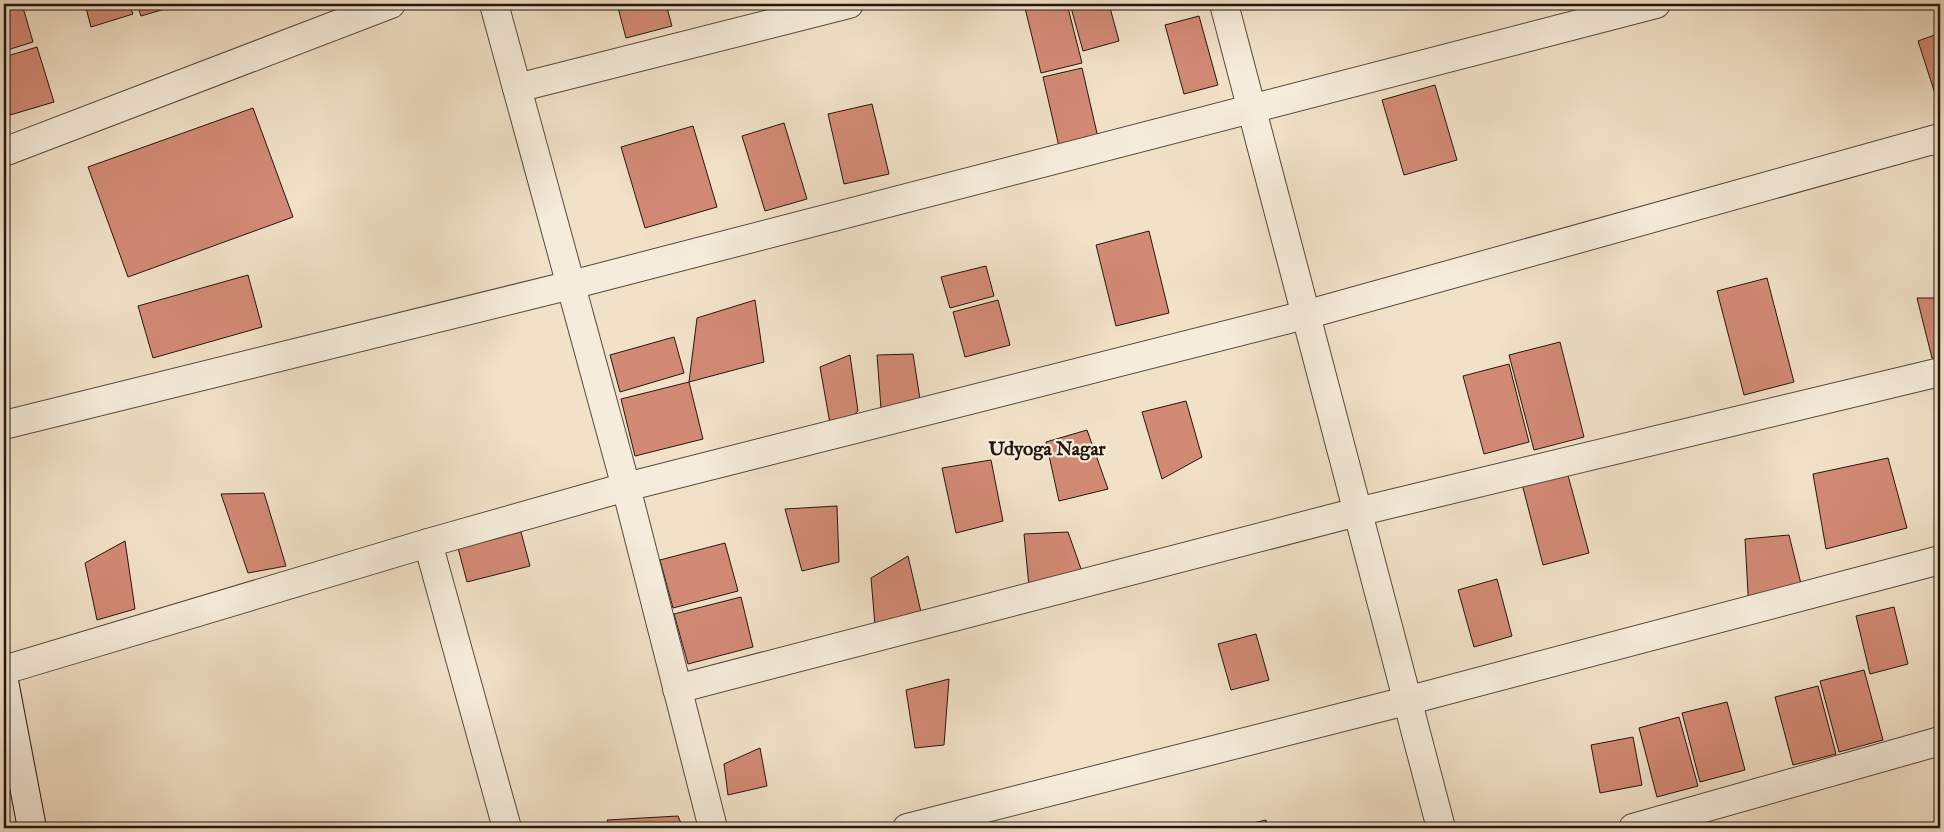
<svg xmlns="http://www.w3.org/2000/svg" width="1944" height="832" font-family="'IM FELL English',serif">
  <rect width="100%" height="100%" fill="#f1e1c7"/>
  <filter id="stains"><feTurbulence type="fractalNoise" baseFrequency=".004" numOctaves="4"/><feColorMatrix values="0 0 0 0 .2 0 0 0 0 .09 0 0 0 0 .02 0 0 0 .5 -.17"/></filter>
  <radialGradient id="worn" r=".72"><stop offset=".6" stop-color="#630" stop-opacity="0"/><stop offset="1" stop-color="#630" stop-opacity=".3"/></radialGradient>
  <g fill="#d38a75" stroke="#231610">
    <path d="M4,4h18l11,38 -29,9z"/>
    <path d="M85,4h44l4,10 -42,13z"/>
    <path d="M137,4h45l-41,12z"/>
    <path d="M617,4h49l6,22 -46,12z"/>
    <path d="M1024,4h43l15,59 -41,10z"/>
    <path d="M1070,4h39l10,37 -36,10z"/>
    <path d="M1199,16l19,69 -34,9 -19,-69z"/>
    <path d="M1940,33v76l-22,-68z"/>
    <path d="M37,47l17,55 -44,13 -6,-21v-37z"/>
    <path d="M1082,68l17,74 -39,9 -17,-74z"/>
    <path d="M1435,85l22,75 -53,15 -22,-75z"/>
    <path d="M872,104l17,70 -45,10 -16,-70z"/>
    <path d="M253,108l40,109 -165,60 -40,-110z"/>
    <path d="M784,123l23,76 -42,12 -23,-75z"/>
    <path d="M693,126l24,81 -72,21 -24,-81z"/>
    <path d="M1149,231l20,82 -53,13 -20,-81z"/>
    <path d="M986,266l8,30 -44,12 -9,-31z"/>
    <path d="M248,275l14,52 -109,31 -15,-52z"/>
    <path d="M1767,278l27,104 -50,13 -27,-104z"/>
    <path d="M1917,298h23v61l-8,-1z"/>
    <path d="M755,300l9,62 -75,20 8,-64z"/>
    <path d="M998,300l12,45 -45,12 -12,-45z"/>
    <path d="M674,337l10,36 -64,19 -10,-37z"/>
    <path d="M1560,342l24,95 -50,13 -25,-95z"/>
    <path d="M913,354l9,58 -40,10 -5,-67z"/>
    <path d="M850,355l8,56 -26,24 -12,-68z"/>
    <path d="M1509,364l20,78 -45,12 -21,-78z"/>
    <path d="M689,382l14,57 -68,17 -14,-57z"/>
    <path d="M1186,401l16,56 -40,22 -20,-67z"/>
    <path d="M1087,430l21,59 -49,12 -13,-59z"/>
    <path d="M1888,458l19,70 -81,21 -13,-75z"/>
    <path d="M991,460l12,61 -47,12 -14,-65z"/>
    <path d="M1566,468l23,85 -46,12 -22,-85z"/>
    <path d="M264,493l22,73 -38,7 -27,-79z"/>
    <path d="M837,506l2,56 -37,9 -17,-62z"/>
    <path d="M521,532l9,34 -63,16 -9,-34z"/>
    <path d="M1068,532l18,51 -56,14 -6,-63z"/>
    <path d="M1789,535l15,61 -55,15 -4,-72z"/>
    <path d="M125,541l10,68 -38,11 -12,-57z"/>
    <path d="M725,543l13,48 -65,17 -13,-48z"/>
    <path d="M908,556l16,69 -48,12 -5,-59z"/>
    <path d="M1497,579l15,57 -38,11 -16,-57z"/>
    <path d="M741,597l12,50 -65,17 -14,-50z"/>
    <path d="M1894,607l14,57 -38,10 -14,-58z"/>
    <path d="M1256,634l13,46 -38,10 -13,-46z"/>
    <path d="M1864,670l19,70 -44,12 -19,-71z"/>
    <path d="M949,679l-5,66 -29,3 -9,-58z"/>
    <path d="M1818,686l18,68 -43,11 -18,-68z"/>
    <path d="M1727,702l18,68 -45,12 -18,-69z"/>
    <path d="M1679,717l19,69 -41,11 -18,-69z"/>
    <path d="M1633,737l9,48 -42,8 -9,-48z"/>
    <path d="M760,748l7,38 -39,9 -4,-31z"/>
    <path d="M678,816l5,12h-71l-5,-8z"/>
    <path d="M1266,820l2,8h-37z"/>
  </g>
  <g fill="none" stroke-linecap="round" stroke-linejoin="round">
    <defs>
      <g id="minor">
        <path d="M494,4l132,483 87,341"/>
        <path d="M1224,4l217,824"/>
        <path d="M517,88l332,-84"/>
        <path d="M4,152l387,-148"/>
        <path d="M4,425l567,-140 1085,-281"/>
        <path d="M428,543l79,285"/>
        <path d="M4,670l424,-127 198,-56 679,-172 631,-176 4,4"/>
        <path d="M677,689l680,-177 583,-140"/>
        <path d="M907,828l499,-127 534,-141"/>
        <path d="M1633,828l307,-87"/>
      </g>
      <path id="secondary" d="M4,681l28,147"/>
    </defs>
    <use href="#minor" stroke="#56493e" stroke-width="30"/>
    <use href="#secondary" stroke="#231610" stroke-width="30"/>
    <use href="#minor" stroke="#f6ecdb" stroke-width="28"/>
    <use href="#secondary" stroke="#f6ecdb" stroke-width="28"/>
  </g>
  <g text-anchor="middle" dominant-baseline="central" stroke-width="4.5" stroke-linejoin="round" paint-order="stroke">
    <g font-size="19" font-weight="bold" fill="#231610" stroke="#f6ecdb">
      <text x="1047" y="450">Udyoga Nagar</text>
    </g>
  </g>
  <rect width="1944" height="832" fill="none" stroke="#f1e1c7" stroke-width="20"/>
  <rect x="5" y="5" width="1934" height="822" fill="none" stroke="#231610" stroke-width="2.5"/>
  <rect x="10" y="10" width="1924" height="812" fill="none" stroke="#231610"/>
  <rect width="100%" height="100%" filter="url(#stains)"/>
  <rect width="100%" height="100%" fill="url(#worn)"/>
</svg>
